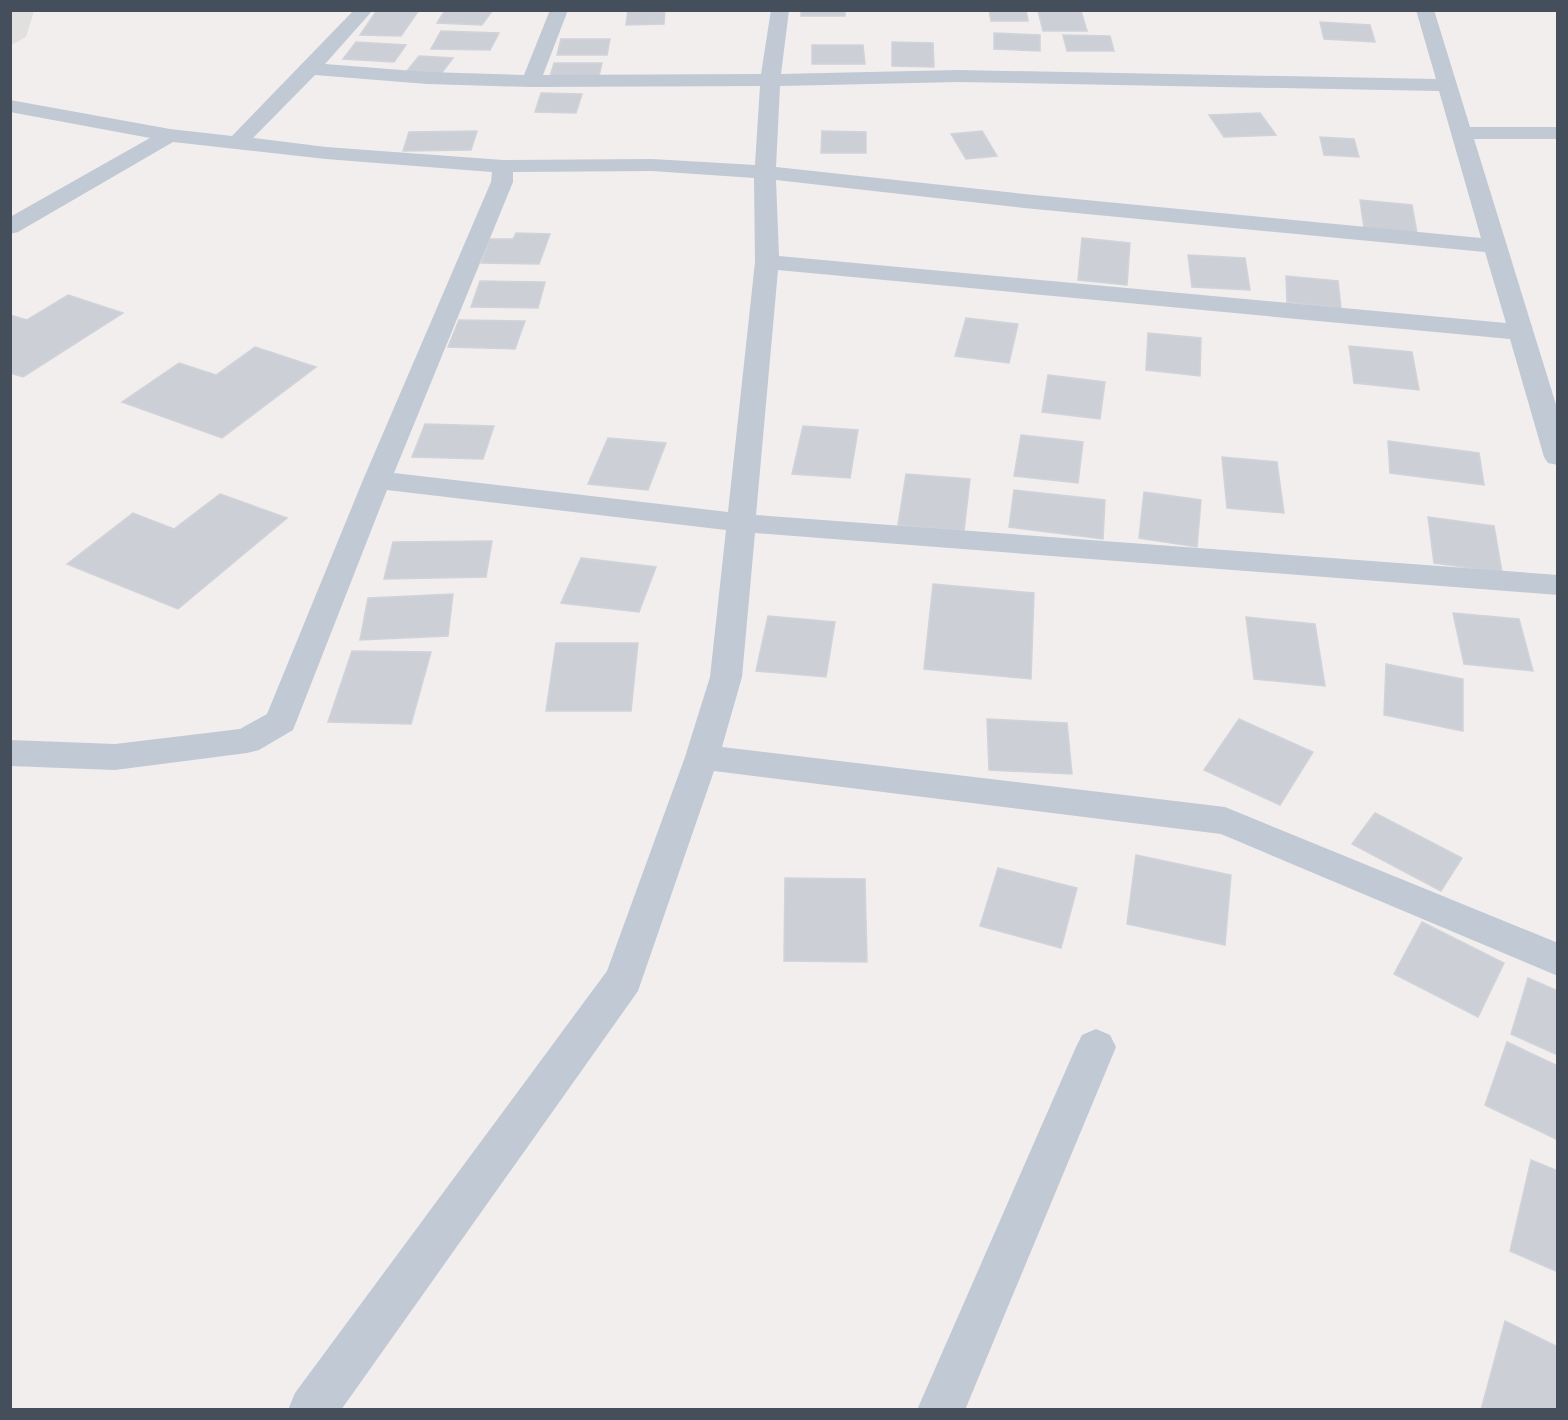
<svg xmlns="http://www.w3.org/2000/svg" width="1568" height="1420" font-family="'Noto Sans',sans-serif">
  <rect width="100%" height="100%" fill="#f1eeed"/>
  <path fill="#e2dfdf" d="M11,10l23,1 -8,26 -15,8z"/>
  <g fill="#cccfd6" stroke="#d1d3da" stroke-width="1.5">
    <path d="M377,10h42l-18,26 -41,-1z"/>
    <path d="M445,10h40l7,1 -10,14 -45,-2z"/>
    <path d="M628,10h37l-1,14 -38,1z"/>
    <rect x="801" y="10" width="44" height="6"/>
    <path d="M989,10h37l2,11h-37z"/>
    <path d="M1038,11h43l6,20h-44z"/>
    <path d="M1320,22l50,3 5,17 -51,-3z"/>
    <path d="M441,31l58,2 -9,17 -59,-1z"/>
    <path d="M994,33l46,2v16l-46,-2z"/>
    <path d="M1063,35l47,1 4,15h-47z"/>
    <path d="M561,39h49l-3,16h-50z"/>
    <path d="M356,42l50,3 -12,17 -51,-3z"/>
    <path d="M892,42l41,1 1,24 -42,-1z"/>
    <path d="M812,45h51l2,19h-53z"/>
    <path d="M419,56l34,2 -15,20 -35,-2z"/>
    <path d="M554,63h48l-4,17h-49z"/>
    <path d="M541,93l41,1 -6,19 -41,-1z"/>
    <path d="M1260,113l16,22 -52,2 -15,-22z"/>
    <path d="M477,131l-6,19 -68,1 6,-19z"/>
    <path d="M822,131l44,1v21h-45z"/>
    <path d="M982,131l15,25 -31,3 -15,-25z"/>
    <path d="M1320,137l34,2 5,18 -35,-2z"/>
    <path d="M1360,200l52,5 5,28 -53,-5z"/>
    <path d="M516,233l34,1 -11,30 -58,-1 9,-24h23z"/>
    <path d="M1082,238l48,5 -3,42 -49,-5z"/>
    <path d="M1188,255l57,3 5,32 -58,-3z"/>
    <path d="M1286,276l52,5 3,27 -54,-6z"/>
    <path d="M480,281l65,1 -7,26 -67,-1z"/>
    <path d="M68,295l55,18 -100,64 -13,-4v-58l17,5z"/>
    <path d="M966,318l52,6 -9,39 -54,-7z"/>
    <path d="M459,320l66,1 -10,28 -67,-2z"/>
    <path d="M1148,333l53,5 -1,38 -54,-6z"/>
    <path d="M1349,346l63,6 7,38 -65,-7z"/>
    <path d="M255,347l61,20 -94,71 -100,-36 57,-39 37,12z"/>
    <path d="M1048,375l57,7 -5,37 -58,-7z"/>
    <path d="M425,424l69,2 -11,33 -71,-2z"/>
    <path d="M803,426l55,4 -8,48 -58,-4z"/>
    <path d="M1021,435l62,7 -5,41 -64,-7z"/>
    <path d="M608,438l58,5 -18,47 -60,-6z"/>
    <path d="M1388,441l91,12 5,32 -94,-12z"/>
    <path d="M1222,457l55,5 7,51 -57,-5z"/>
    <path d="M906,474l64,5 -6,52 -66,-6z"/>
    <path d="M1014,490l91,10 -2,39 -94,-12z"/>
    <path d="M1144,492l57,8 -4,47 -58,-9z"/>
    <path d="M220,494l67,24 -109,91 -111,-45 66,-51 41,16z"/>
    <path d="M1428,517l66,9 8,46 -68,-9z"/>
    <path d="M492,541l-6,36 -102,2 9,-37z"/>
    <path d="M581,558l75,9 -17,45 -78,-9z"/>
    <path d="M933,584l101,9 -3,86 -107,-10z"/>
    <path d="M453,594l-5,42 -88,4 8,-42z"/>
    <path d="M1453,613l66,6 14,52 -69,-7z"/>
    <path d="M768,616l67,6 -9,55 -70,-6z"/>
    <path d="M1246,617l69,7 10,62 -71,-7z"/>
    <path d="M556,643h82l-7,68h-85z"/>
    <path d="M352,651l79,1 -20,72 -83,-2z"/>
    <path d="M1386,664l77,15v52l-79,-16z"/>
    <path d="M987,719l80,4 5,51 -83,-4z"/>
    <path d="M1239,719l74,33 -33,53 -76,-35z"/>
    <path d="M1375,813l87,45 -21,33 -89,-47z"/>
    <path d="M1136,855l95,20 -6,70 -98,-21z"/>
    <path d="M998,868l79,20 -16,60 -81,-22z"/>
    <path d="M785,878l80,1 2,83 -83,-1z"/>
    <path d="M1422,922l82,41 -26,54 -84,-43z"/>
    <path d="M1528,978l30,13v64l-47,-21z"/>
    <path d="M1507,1042l51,24v74l-73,-35z"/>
    <path d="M1531,1160l27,11v101l-48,-21z"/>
    <path d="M1505,1321l53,26v63h-77z"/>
  </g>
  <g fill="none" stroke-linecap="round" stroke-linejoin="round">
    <g fill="#c0c9d4" fill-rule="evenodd">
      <path d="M354,10h19l-48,54 102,8 97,3 26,-65h18l-25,65 218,-1 10,-64h18l-8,64 177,-4 478,9 -20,-69h18l36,117h88v12h-84l84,272v54l-10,-2 -4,-6 -34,-118 -732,-69 -22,245 802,60v20l-803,-62 -13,144 -20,70 503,60 333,136v33l-337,-142 -507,-63 -76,220 -297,419h-53l7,-17 312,-422 78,-214 25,-80 16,-147 -339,-40 -94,240 -34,20 -12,3 -132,17 -105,-4v-26l105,4 125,-15 27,-15 96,-234 128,-298 1,-10 -166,-13 -153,-17 -155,90 -8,2v-17l140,-79 -140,-26v-12l160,29 62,7zM315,75l112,9 104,3 229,-1 -5,79 -103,-6 -149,1 -177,-13 -73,-9zM958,82l481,9 42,147 -457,-44 -248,-27 4,-81zM652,171l102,7 1,84 -27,250 -334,-39 119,-291v-10zM776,180l248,28 461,44 21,71 -727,-67z"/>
      <path d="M1096,1029l14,6 6,12 -151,363h-48l159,-363 6,-12z"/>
    </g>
  </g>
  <rect width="1568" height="1420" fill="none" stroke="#454f5c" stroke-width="24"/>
</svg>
